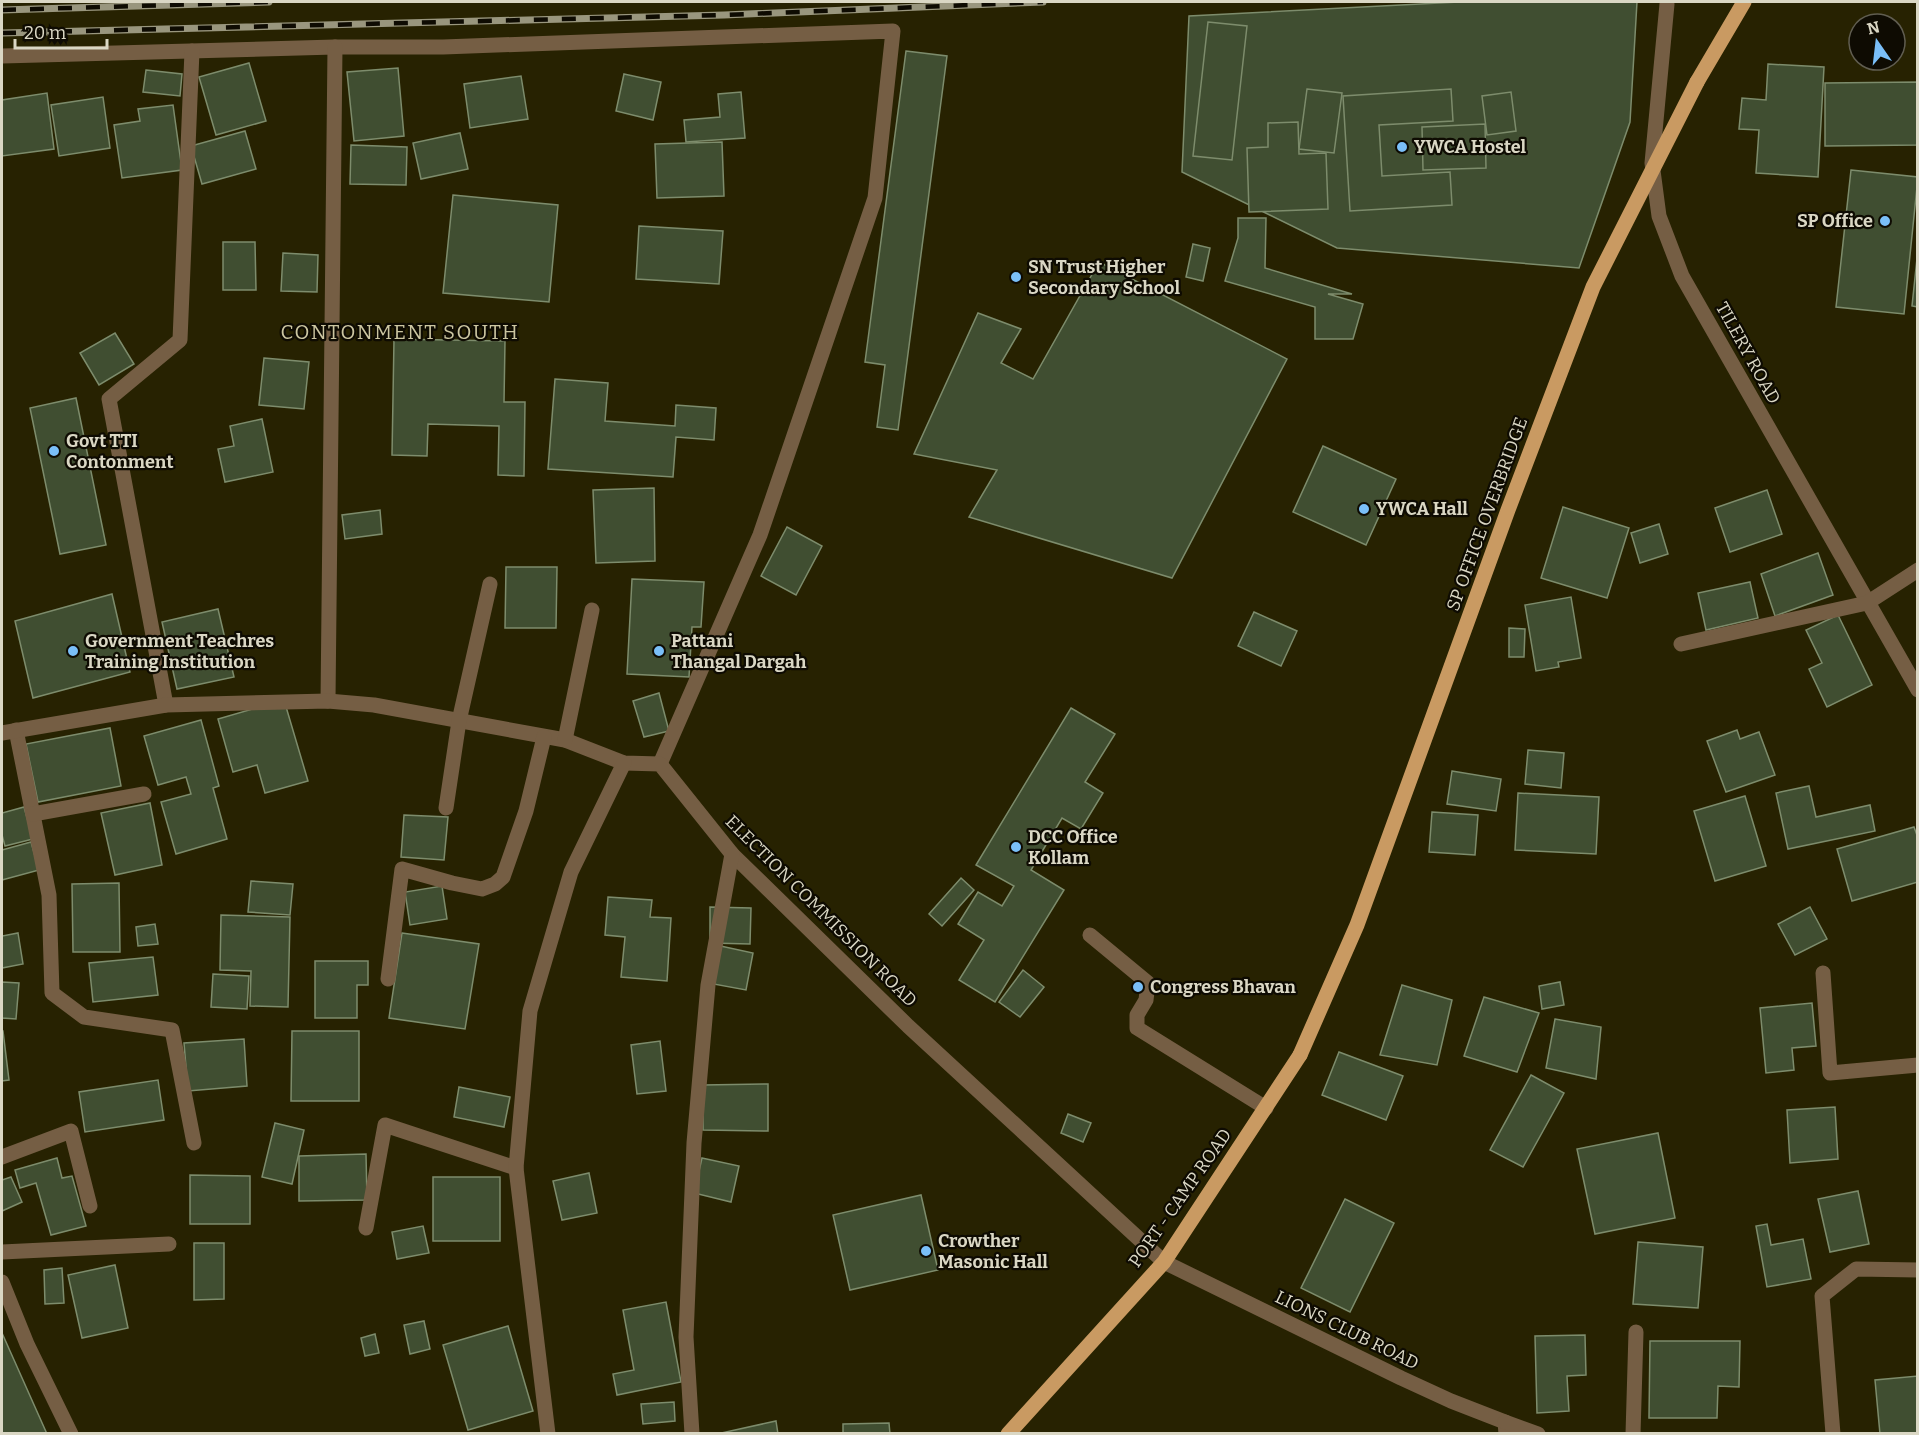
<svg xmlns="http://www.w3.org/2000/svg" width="1919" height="1435" font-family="Bitter,serif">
  <rect width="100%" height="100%" fill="#272201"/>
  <g fill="#404e31" stroke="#7d8c6c" stroke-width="1.5">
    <path d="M1459,2h178l-7,120 -51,146 -242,-20 -155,-76 7,-156z"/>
    <path d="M1208,22l39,4 -15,134 -39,-4z"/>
    <path d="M906,51l41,5 -49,374 -21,-3 8,-62 -20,-3z"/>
    <path d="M249,63l17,58 -50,14 -17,-58z"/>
    <path d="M1768,64l56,3 -6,110 -62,-4 3,-43 -20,-1 3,-31 24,2z"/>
    <path d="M398,68l6,68 -50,5 -7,-69z"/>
    <path d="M146,70l36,4 -2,22 -37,-4z"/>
    <path d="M624,74l37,8 -8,38 -37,-9z"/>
    <path d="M521,76l7,43 -58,9 -6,-44z"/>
    <path d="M1918,82v63l-93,1v-63z"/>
    <path d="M1307,89l35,4 -8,60 -35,-4z"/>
    <path d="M1451,89l2,32 -74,4 3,51 68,-4 2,33 -102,6 -7,-115z"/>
    <path d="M741,92l4,46 -59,4 -2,-22 36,-3 -2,-23z"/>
    <path d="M1511,92l5,39 -29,4 -5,-39z"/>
    <path d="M47,93l7,56 -52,7v-56z"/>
    <path d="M103,97l7,51 -51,8 -8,-51z"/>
    <path d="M173,105l9,65 -60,8 -8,-53 26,-4 -2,-12z"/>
    <path d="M1298,122l1,32 27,-1 2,56 -79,3 -2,-64 21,-1v-24z"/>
    <path d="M1485,124l1,44 -63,2 -1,-43z"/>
    <path d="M245,131l11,38 -54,15 -11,-38z"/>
    <path d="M460,133l8,36 -47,10 -8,-36z"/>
    <path d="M722,142l2,54 -67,2 -2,-54z"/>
    <path d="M351,145l56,2 -1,38 -56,-1z"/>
    <path d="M1851,170l67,7 -14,137 -68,-7z"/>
    <path d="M453,195l105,10 -9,97 -106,-9z"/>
    <path d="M1238,218h28l-1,50 87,26h-24l35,10 -10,35h-38v-32l-90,-26 13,-43z"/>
    <path d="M639,226l84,5 -4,53 -83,-5z"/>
    <path d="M223,242h32l1,48h-33z"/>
    <path d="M1193,244l17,4 -7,33 -17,-4z"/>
    <path d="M1918,249v58l-6,-1z"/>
    <path d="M283,253l35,2 -1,37 -36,-1z"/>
    <path d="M1099,262l188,97 -115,219 -203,-61 28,-47 -83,-16 64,-141 43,16 -20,34 32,16z"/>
    <path d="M115,333l19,31 -35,21 -19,-32z"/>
    <path d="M394,339l111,2 -1,61h21l-1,74 -26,-1 1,-49 -71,-2 -1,32 -35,-1z"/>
    <path d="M264,358l45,4 -5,47 -45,-4z"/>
    <path d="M555,379l53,4 -3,38 70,5 1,-21 40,3 -2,32 -38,-3 -3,40 -125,-8z"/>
    <path d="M76,398l30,147 -46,9 -30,-146z"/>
    <path d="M262,419l11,53 -48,10 -7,-33 16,-3 -4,-20z"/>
    <path d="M1323,446l73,33 -30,66 -73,-33z"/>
    <path d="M654,488l1,73 -59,2 -3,-73z"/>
    <path d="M1767,490l15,44 -52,18 -15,-44z"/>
    <path d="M1563,507l66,21 -22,70 -66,-20z"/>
    <path d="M380,510l2,24 -37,5 -3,-24z"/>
    <path d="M1659,524l9,30 -28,9 -9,-30z"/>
    <path d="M787,527l35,19 -26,49 -35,-19z"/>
    <path d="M1818,553l15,42 -58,21 -14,-42z"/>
    <path d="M506,567h51l-1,61h-51z"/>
    <path d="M632,579l72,3 -3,45h-9l-3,50 -62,-3z"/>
    <path d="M1750,582l8,36 -52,12 -8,-37z"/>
    <path d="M112,594l18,78 -97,26 -18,-77z"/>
    <path d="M1571,597l10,61 -23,4 1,5 -23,4 -11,-66z"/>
    <path d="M218,609l16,68 -57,12 -15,-67z"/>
    <path d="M1254,612l43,19 -16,35 -43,-20z"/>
    <path d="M1838,615l34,70 -45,22 -18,-38 13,-6 -16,-33z"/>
    <path d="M1509,628l16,1 -1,28h-15z"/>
    <path d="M659,693l10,38 -25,6 -11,-36z"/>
    <path d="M284,700l24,81 -43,12 -8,-28 -24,7 -15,-53z"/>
    <path d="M1071,708l44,26 -30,48 18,11 -22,36 -19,-11 -31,52 33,20 -69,112 -36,-22 25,-40 -26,-16 20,-32 24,14 12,-20 -38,-21z"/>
    <path d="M201,720l18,66 -6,2 14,51 -51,15 -15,-52 30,-8 -5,-17 -28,8 -14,-49z"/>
    <path d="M110,728l11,58 -83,16 -12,-58z"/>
    <path d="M1737,730l3,9 19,-7 16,43 -49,17 -19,-51z"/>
    <path d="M1528,750l36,3 -3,35 -36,-4z"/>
    <path d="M1452,771l49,8 -5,32 -49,-7z"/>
    <path d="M1809,786l7,31 54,-12 5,26 -87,18 -12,-56z"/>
    <path d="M1518,793l81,4 -3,57 -81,-4z"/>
    <path d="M1745,796l21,70 -51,15 -21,-70z"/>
    <path d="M150,803l12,62 -47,10 -14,-62z"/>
    <path d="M24,807l9,32 -28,7 -3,-11v-22z"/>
    <path d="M1432,812l46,3 -3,40 -46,-3z"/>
    <path d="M404,815l44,2 -4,43 -43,-3z"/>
    <path d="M1914,827l4,11v44l-66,19 -15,-52z"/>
    <path d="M31,842l8,28 -37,10v-33v3z"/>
    <path d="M961,878l13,12 -32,36 -13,-12z"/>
    <path d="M251,881l42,3 -3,31 -42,-3z"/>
    <path d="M119,883l1,69h-47l-1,-68z"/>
    <path d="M442,886l5,33 -37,6 -5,-33z"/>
    <path d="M608,897l44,3 -2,17 21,1 -4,63 -46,-4 4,-40 -20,-2z"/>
    <path d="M710,907l41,1 -1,36 -40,-1z"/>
    <path d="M1810,907l17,32 -32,16 -17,-31z"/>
    <path d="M221,915l69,2 -2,90 -38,-1 1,-35 -31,-1z"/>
    <path d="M155,924l3,20 -20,2 -2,-19z"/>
    <path d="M18,933l5,31 -21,4v-32z"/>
    <path d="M402,933l77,11 -14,85 -76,-11z"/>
    <path d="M716,945l37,8 -7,37 -38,-7z"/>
    <path d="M153,957l5,38 -65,7 -4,-39z"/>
    <path d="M315,961h53v24h-11v33h-42z"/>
    <path d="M1023,970l21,17 -24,30 -21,-15z"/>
    <path d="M213,974l36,2 -2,33 -36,-2z"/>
    <path d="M2,982l17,1 -3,36 -14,-1z"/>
    <path d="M1560,982l4,23 -22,4 -3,-23z"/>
    <path d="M1402,985l50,15 -15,65 -57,-10z"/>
    <path d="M1484,997l55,16 -22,59 -53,-16z"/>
    <path d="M1812,1003l4,43 -24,2 2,22 -28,3 -6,-65z"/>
    <path d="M1555,1019l46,8 -5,52 -50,-11z"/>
    <path d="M2,1031h1l6,49 -7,1z"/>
    <path d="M292,1031h67v70h-68z"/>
    <path d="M244,1039l3,47 -59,5 -4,-48z"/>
    <path d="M660,1041l6,50 -29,3 -6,-49z"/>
    <path d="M1339,1052l64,24 -17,44 -64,-25z"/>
    <path d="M1531,1075l33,18 -41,74 -33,-17z"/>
    <path d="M158,1080l6,40 -79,12 -6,-40z"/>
    <path d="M768,1084v47l-65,-1v-45z"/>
    <path d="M459,1087l51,10 -6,30 -50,-10z"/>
    <path d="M1835,1107l3,52 -48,4 -3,-53z"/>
    <path d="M1068,1114l23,9 -8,19 -22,-9z"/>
    <path d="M275,1123l29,7 -12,54 -30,-7z"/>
    <path d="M1658,1133l17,85 -80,16 -18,-85z"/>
    <path d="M366,1154l1,46 -68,1v-45z"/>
    <path d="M57,1158l5,20 10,-2 14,50 -35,9 -15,-52 -16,5 -5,-18z"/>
    <path d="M702,1158l37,8 -8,36 -37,-9z"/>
    <path d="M589,1173l8,40 -35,7 -9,-39z"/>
    <path d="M190,1175l60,1v48h-60z"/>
    <path d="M11,1177l11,25 -20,9v-31z"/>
    <rect x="433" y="1177" width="67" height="64"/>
    <path d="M1858,1191l11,53 -39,8 -12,-53z"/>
    <path d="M921,1195l17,75 -88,20 -17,-75z"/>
    <path d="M1345,1199l49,24 -44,89 -49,-24z"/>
    <path d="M1767,1224l4,21 32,-6 8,40 -44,8 -11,-61z"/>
    <path d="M423,1226l6,27 -32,6 -5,-27z"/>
    <path d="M1638,1242l65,5 -5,61 -65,-4z"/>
    <path d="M194,1243h30v56l-30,1z"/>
    <path d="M115,1265l13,63 -46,10 -14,-63z"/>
    <path d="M62,1268l2,35 -19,1 -1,-34z"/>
    <path d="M666,1302l15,80 -64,13 -4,-21 21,-4 -11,-60z"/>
    <path d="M424,1321l6,28 -20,5 -6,-29z"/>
    <path d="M508,1326l25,85 -65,19 -25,-85z"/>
    <path d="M2,1333l45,101h-45z"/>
    <path d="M375,1334l4,19 -14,3 -4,-18z"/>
    <path d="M1585,1335l1,40 -19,1 2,35 -32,2 -2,-77z"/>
    <path d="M1650,1341h90l-1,46 -21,-1 -1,32h-68z"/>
    <path d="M1918,1376v58h-38l-5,-54z"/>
    <path d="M674,1402l1,19 -32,3 -2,-20z"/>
    <path d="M776,1421l2,13h-57v-1z"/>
    <path d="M889,1423l1,11h-47v-10z"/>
  </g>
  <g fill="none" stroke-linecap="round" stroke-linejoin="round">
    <g stroke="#755e44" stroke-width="15">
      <path d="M1667,4l-15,159 7,53 23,60 236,414"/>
      <path d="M2,56l333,-9h108l450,-16 -18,167 -115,337 -100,229"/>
      <path d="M1681,644l186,-41 51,-33"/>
      <path d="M328,701l7,-654"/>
      <path d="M166,705l-57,-306 71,-59 12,-289"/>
      <path d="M16,730l33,165 3,98 32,24 88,13 22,113"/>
      <path d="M2,733l164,-28 162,-4 46,4 191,35 59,23 36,1 72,90 176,172 256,236 237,116 50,23 54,21 1,12"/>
      <path d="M565,740l27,-130"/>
      <path d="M446,808l13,-87 31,-137"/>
      <path d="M33,814l111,-20"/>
      <path d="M1090,935l58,48 -2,17 -9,15v13l129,80"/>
      <path d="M1823,973l7,100 88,-8"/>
      <path d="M388,979l14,-110 50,14 30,6 13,-5 8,-7 23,-66 18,-74"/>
      <path d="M2,1157l69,-26 19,75"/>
      <path d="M366,1228l19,-103 131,43"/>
      <path d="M2,1252l167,-8"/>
      <path d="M2,1282l25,62 44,90"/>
      <path d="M1505,1422l33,12"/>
      <path d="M548,1434l-32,-266 14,-157 41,-139 53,-109"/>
      <path d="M692,1434l-6,-97 8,-194 14,-158 24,-131"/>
      <path d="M1633,1434l3,-102"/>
      <path d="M1833,1434l-11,-138 34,-27 62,1"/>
    </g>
    <g stroke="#c99a62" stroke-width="15">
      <path d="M1697,82l47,-80"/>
      <path d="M1008,1434l156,-172 136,-207"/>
    </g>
    <defs>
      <g id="rail">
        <path d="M2,10l267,-8"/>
        <path d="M2,33l722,-18 319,-13"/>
      </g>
    </defs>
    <use href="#rail" stroke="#99967e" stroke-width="7"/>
    <use href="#rail" stroke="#0e0b02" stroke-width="4.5" stroke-dasharray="14" stroke-linecap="butt"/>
    <path stroke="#c99a62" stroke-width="15" d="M1300,1055l57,-130 151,-415 85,-223 104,-205"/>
  </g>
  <g fill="#7abff8" stroke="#0e0b02" stroke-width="2">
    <circle cx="1402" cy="147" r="6"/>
    <circle cx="1885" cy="221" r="6"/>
    <circle cx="1016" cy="277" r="6"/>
    <circle cx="54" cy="451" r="6"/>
    <circle cx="1364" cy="509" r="6"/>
    <circle cx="73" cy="651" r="6"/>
    <circle cx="659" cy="651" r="6"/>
    <circle cx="1016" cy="847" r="6"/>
    <circle cx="1138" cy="987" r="6"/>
    <circle cx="926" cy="1251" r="6"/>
  </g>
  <g text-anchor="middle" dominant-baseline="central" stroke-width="4.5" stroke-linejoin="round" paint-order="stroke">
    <g font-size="18" font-weight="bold" fill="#dad7c4" stroke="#0e0b02" text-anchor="start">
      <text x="1414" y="147">YWCA Hostel</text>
      <text x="1873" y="221" text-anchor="end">SP Office</text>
      <text x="1028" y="267">SN Trust Higher<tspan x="1028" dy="21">Secondary School</tspan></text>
      <text x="66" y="441">Govt TTI<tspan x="66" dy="21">Contonment</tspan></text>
      <text x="1376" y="509">YWCA Hall</text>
      <text x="85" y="641">Government Teachres<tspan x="85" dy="21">Training Institution</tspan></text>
      <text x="671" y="641">Pattani<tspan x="671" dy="21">Thangal Dargah</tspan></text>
      <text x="1028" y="837">DCC Office<tspan x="1028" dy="21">Kollam</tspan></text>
      <text x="1150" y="987">Congress Bhavan</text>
      <text x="938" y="1241">Crowther<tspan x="938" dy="21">Masonic Hall</tspan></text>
    </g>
    <g font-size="18" fill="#dad7c4" stroke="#0e0b02">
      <text transform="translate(1748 353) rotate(61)">TILERY ROAD</text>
      <text transform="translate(1487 514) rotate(-70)">SP OFFICE OVERBRIDGE</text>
      <text transform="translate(821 911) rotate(45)">ELECTION COMMISSION ROAD</text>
      <text transform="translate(1180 1198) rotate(-55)">PORT - CAMP ROAD</text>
      <text transform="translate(1347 1330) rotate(26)">LIONS CLUB ROAD</text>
    </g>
    <g font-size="20" letter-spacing="1.5" fill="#ccc6a1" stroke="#0e0b02">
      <text x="400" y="332">CONTONMENT SOUTH</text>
    </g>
  </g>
  <rect width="1919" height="1435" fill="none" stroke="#dad7c4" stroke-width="6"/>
  <g transform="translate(1877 42) rotate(346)"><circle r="28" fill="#0e0b02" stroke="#605d50" stroke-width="1.5"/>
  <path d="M0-4.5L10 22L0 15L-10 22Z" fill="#7abff8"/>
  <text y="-9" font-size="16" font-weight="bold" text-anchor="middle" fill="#dad7c4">N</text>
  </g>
  <path d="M15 39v9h92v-9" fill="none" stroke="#dad7c4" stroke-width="3"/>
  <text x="24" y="39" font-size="18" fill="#dad7c4" stroke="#0e0b02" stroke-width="4.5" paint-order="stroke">20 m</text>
</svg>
